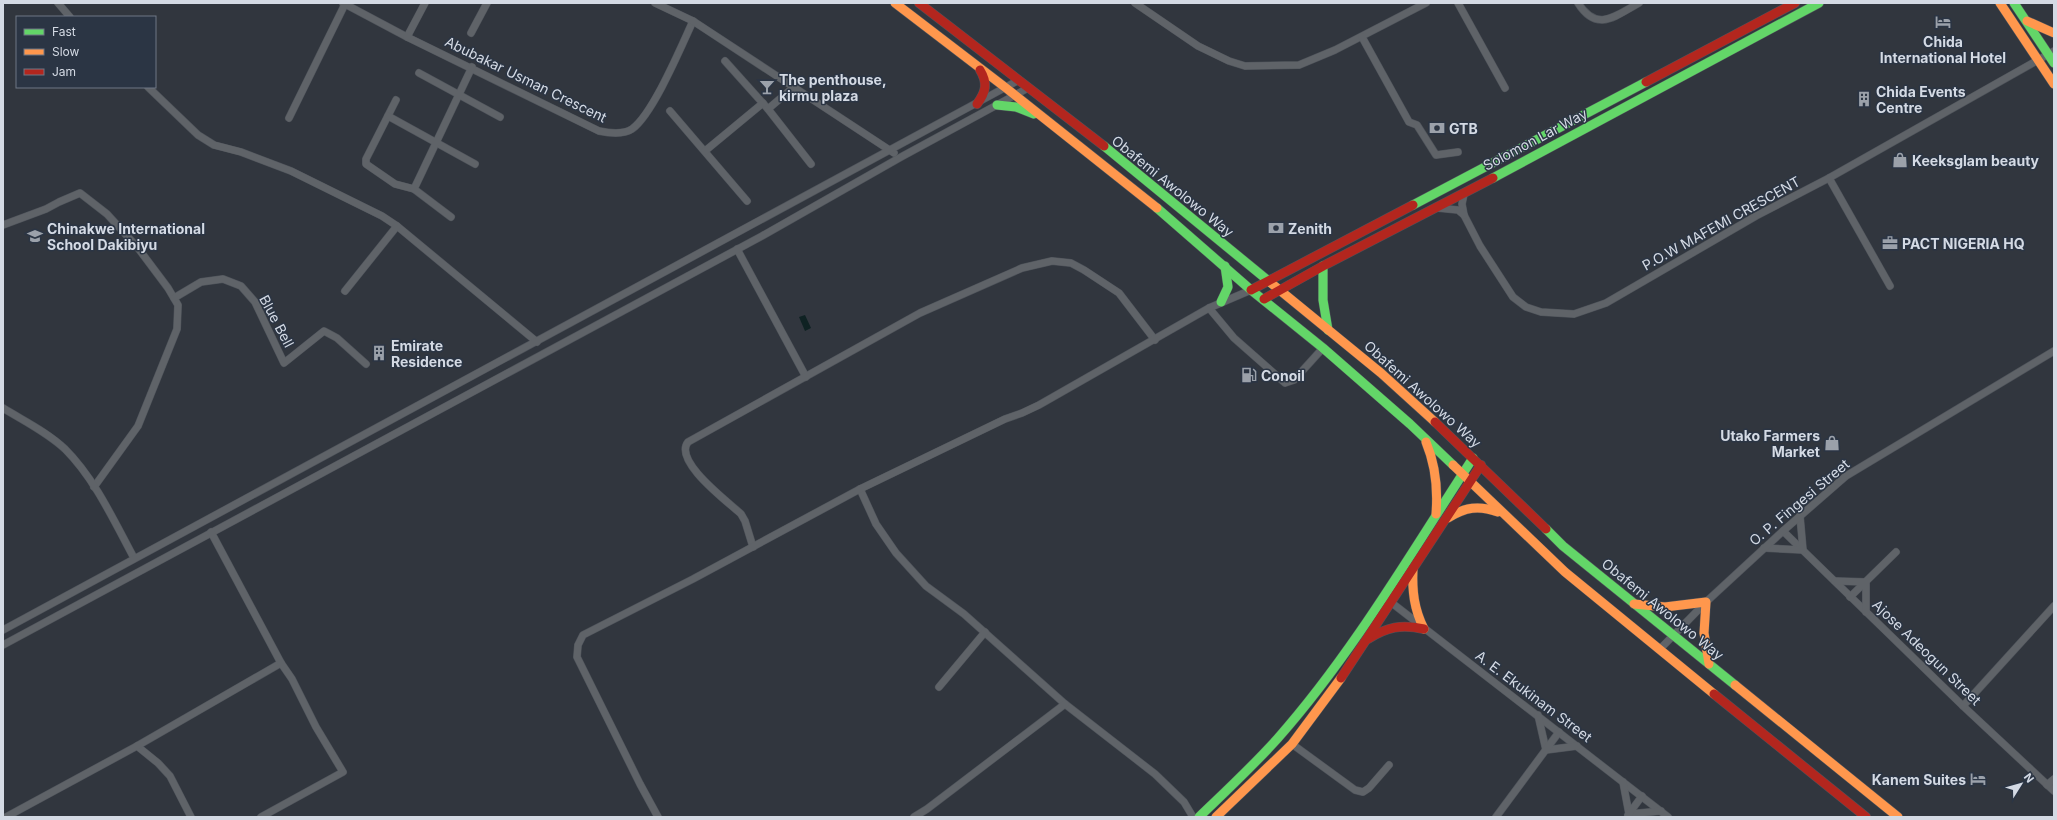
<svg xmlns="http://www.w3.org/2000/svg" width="2057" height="820" font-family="Inter,sans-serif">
  <rect width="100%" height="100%" fill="#31363e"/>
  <path fill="#0f2223" d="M805,315l6,13 -6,3 -6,-14z"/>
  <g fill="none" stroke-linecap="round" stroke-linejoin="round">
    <defs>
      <g id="street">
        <path d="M58,3l12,14"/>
        <path d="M343,3l64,34 192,94c10,2 24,4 33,-2 21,-15 49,-82 61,-108"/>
        <path d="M655,3l38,18 201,132"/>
        <path d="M1135,3l63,43 31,15 16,5 54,-1 36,-15 91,-47"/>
        <path d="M1458,3l47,85"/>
        <path d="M1578,3c19,30 37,13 61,0"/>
        <path d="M471,33l16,-30"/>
        <path d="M407,37l18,-34"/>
        <path d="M1362,37l47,85 8,3 19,30 22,-3"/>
        <path d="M725,61l43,48 43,55"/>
        <path d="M419,73l81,44"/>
        <path d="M148,87l50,48 16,10 27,7 50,19 91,45 15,10 140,116"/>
        <path d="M396,100l-30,59v5l29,20 19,5"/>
        <path d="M768,109l27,-23"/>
        <path d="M670,111l77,90"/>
        <path d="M388,116l87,48"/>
        <path d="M289,118l56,-114"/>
        <path d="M705,151l58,-48"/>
        <path d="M1829,178l61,108"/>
        <path d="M1464,194l-2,10 2,11 16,31 33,51 13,10 15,5 33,2 32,-11 150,-87 73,-38 225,-127"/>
        <path d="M1438,208l20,2 6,5"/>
        <path d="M451,217l-37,-28 58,-122"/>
        <path d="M3,225l43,-16 13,-7 21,-9 27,21 31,34 30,40 10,17 -1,24 -39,97 -44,61"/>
        <path d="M737,249l69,128"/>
        <path d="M345,291l52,-65"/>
        <path d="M174,298l27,-16 22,-3 18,7 14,16 29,61 40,-32 13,7 29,26"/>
        <path d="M1209,308l25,30 51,45 9,-3 29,-32"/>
        <path d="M3,408c21,13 44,24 62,41 30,30 49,72 69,109"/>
        <path d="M860,489l16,35 20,29 30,33 38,28 101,90 90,70 29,28 9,15"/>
        <path d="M1783,531l180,175 91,85"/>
        <path d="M753,547l-8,-26 -4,-7c-14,-13 -68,-53 -53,-72l232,-129 102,-45 30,-7 19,2 13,7 35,23 36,47"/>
        <path d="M1764,548l39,2 -3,-34"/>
        <path d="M1835,581l31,1v30"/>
        <path d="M1850,597l46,-45"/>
        <path d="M1388,600l280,217"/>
        <path d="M3,630l1016,-550"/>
        <path d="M3,645l759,-409 139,-79 127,-69"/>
        <path d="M1661,648l45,-46 77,-71 63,-55 208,-125"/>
        <path d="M939,687l46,-55"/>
        <path d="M1963,706l91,-100"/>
        <path d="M1538,715l8,35 31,-4"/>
        <path d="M1292,744l63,46 8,2 6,-4 20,-23"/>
        <path d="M137,746l21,17 12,13 21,41"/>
        <path d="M1623,782l6,32 32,-3"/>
        <path d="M2047,785l7,-6"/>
        <path d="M1628,815l14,-19"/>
        <path d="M6,817l131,-71 144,-83 -70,-131"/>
        <path d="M261,817l82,-45 -27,-45 -24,-48 -11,-16"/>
        <path d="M658,817l-18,-33 -63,-127 1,-12 5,-10 110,-56 167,-90 145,-70 17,-6 17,-8 170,-97 42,-18"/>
        <path d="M914,817l13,-8 138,-105"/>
        <path d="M1496,817l63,-85"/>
      </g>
      <g id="fast">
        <path d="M2014,3l40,60"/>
        <path d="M997,105l19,2 18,7"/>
        <path d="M1104,146l167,137"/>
        <path d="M1493,178l326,-175"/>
        <path d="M1413,205l233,-123"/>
        <path d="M1157,208l94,82 72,58 87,76 43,41"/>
        <path d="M1323,266v34l5,30"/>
        <path d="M1221,302l7,-15 -3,-21"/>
        <path d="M1546,529l17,17 172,139"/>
        <path d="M1199,817c27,-26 54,-51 79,-79 75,-85 133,-185 195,-280"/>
      </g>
      <g id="slow">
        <path d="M895,3l111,85 151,120"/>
        <path d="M2000,3l54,81"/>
        <path d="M2027,21l27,12"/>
        <path d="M1271,283l110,90 54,49"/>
        <path d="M1426,442c10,24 12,47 10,72"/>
        <path d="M1453,465l112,107 149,122"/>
        <path d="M1448,518c17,-11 31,-13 50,-6"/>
        <path d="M1413,569c-1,22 1,40 11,60"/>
        <path d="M1634,604l31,3 41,-5 -2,31 5,31"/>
        <path d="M1735,685l163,132"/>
        <path d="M1216,817l76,-73 49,-66"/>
      </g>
      <g id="jam">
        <path d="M919,3l185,143"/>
        <path d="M1646,82l149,-79"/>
        <path d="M977,104c9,-12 11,-21 3,-34"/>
        <path d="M1251,290l162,-85"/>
        <path d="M1264,299l59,-33 170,-88"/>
        <path d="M1435,422l111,107"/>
        <path d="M1368,639c19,-12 33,-15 56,-10"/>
        <path d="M1341,678l140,-213"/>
        <path d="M1714,694l152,123"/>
      </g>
    </defs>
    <use href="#street" stroke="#4e535a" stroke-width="8"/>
    <use href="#fast" stroke="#4e535a" stroke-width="10"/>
    <use href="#slow" stroke="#4e535a" stroke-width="10"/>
    <use href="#jam" stroke="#4e535a" stroke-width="10"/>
    <use href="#street" stroke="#5f6368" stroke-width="7"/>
    <use href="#fast" stroke="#63d668" stroke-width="9"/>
    <use href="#slow" stroke="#ff974d" stroke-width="9"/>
    <use href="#jam" stroke="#b3261e" stroke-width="9"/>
  </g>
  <defs>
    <symbol id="hotel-bare" viewBox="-9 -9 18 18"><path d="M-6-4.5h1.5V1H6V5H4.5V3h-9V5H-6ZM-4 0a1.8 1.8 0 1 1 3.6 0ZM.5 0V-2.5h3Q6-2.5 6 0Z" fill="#9ba1aa" stroke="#2b3544" stroke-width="2.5" paint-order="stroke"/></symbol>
    <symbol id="bar-bare" viewBox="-9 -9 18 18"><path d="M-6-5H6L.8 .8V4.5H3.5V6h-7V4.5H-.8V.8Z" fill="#9ba1aa" stroke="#2b3544" stroke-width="2.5" paint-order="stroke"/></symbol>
    <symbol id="building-bare" viewBox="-9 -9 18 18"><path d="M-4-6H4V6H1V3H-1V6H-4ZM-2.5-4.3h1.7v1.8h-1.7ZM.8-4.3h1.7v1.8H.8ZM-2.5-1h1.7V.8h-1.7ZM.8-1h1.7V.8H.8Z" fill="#9ba1aa" stroke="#2b3544" stroke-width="2.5" paint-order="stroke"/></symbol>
    <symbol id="bank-bare" viewBox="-9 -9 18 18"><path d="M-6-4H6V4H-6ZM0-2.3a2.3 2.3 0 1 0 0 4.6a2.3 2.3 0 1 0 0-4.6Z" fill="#9ba1aa" stroke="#2b3544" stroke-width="2.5" paint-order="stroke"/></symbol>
    <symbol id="shop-bare" viewBox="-9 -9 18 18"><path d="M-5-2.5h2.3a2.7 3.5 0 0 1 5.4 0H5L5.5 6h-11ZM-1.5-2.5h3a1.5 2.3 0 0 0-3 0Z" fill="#9ba1aa" stroke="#2b3544" stroke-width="2.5" paint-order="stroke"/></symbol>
    <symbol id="school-bare" viewBox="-9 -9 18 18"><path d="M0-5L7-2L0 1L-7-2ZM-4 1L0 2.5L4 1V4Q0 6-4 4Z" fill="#9ba1aa" stroke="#2b3544" stroke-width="2.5" paint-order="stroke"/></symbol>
    <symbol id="office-bare" viewBox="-9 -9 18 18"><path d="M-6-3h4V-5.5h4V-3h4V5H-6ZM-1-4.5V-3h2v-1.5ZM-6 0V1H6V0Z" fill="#9ba1aa" stroke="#2b3544" stroke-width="2.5" paint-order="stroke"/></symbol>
    <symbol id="fuel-bare" viewBox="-9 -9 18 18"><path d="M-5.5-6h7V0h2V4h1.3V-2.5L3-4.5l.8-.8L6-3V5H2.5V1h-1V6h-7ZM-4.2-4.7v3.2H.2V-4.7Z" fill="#9ba1aa" stroke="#2b3544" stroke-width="2.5" paint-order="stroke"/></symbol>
  </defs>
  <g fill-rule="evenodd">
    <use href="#hotel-bare" x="1932" y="11" width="22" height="22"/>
    <use href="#bar-bare" x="756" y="76" width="22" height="22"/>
    <use href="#building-bare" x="1853" y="88" width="22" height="22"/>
    <use href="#bank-bare" x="1426" y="117" width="22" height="22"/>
    <use href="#shop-bare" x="1889" y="149" width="22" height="22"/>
    <use href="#bank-bare" x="1265" y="217" width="22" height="22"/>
    <use href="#school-bare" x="24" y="225" width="22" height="22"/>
    <use href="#office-bare" x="1879" y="232" width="22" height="22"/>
    <use href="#building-bare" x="368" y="342" width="22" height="22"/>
    <use href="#fuel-bare" x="1238" y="364" width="22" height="22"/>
    <use href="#shop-bare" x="1821" y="432" width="22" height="22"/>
    <use href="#hotel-bare" x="1967" y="768" width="22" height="22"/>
  </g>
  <g text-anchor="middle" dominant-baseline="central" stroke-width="3" stroke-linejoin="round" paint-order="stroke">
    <g font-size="14" font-weight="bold" fill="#d4dae4" stroke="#2b3544" text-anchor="start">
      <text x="1943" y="41" text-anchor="middle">Chida<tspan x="1943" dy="16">International Hotel</tspan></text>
      <text x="779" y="79">The penthouse,<tspan x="779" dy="16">kirmu plaza</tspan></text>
      <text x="1876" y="91">Chida Events<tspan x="1876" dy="16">Centre</tspan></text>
      <text x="1449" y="128">GTB</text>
      <text x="1912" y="160">Keeksglam beauty</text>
      <text x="47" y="228">Chinakwe International<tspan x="47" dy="16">School Dakibiyu</tspan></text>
      <text x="1288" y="228">Zenith</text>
      <text x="1902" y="243">PACT NIGERIA HQ</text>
      <text x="391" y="345">Emirate<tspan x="391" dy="16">Residence</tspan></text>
      <text x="1261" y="375">Conoil</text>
      <text x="1820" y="435" text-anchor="end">Utako Farmers<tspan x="1820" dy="16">Market</tspan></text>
      <text x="1966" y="779" text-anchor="end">Kanem Suites</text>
    </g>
    <g font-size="14" fill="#d4dae4" stroke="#2b3544">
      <text transform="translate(526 79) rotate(26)">Abubakar Usman Crescent</text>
      <text transform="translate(1535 139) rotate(-28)">Solomon Lar Way</text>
      <text transform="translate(1173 186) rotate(39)">Obafemi Awolowo Way</text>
      <text transform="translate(1721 223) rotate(-29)">P.O.W MAFEMI CRESCENT</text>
      <text transform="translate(277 321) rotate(62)">Blue Bell</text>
      <text transform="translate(1423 394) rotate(42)">Obafemi Awolowo Way</text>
      <text transform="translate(1799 502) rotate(-40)">O. P. Fingesi Street</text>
      <text transform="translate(1663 609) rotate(39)">Obafemi Awolowo Way</text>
      <text transform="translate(1927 652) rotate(44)">Ajose Adeogun Street</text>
      <text transform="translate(1534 696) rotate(37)">A. E. Ekukinam Street</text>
    </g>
  </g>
  <rect width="2057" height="820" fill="none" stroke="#d4dae4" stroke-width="8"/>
  <rect x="16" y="16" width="140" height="72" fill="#2b3544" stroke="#6f7784"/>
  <rect x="24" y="29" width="20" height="6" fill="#63d668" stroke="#6f7784"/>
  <text x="52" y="36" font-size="12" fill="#d4dae4">Fast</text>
  <rect x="24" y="49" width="20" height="6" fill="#ff974d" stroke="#6f7784"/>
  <text x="52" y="56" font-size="12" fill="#d4dae4">Slow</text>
  <rect x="24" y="69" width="20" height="6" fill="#b3261e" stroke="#6f7784"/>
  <text x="52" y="76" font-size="12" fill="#d4dae4">Jam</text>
  <g transform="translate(2021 784) rotate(53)" stroke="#2b3544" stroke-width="3" paint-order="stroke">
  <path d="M0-3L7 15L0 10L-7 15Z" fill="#d4dae4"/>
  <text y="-6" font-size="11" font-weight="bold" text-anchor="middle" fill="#d4dae4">N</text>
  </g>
</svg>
